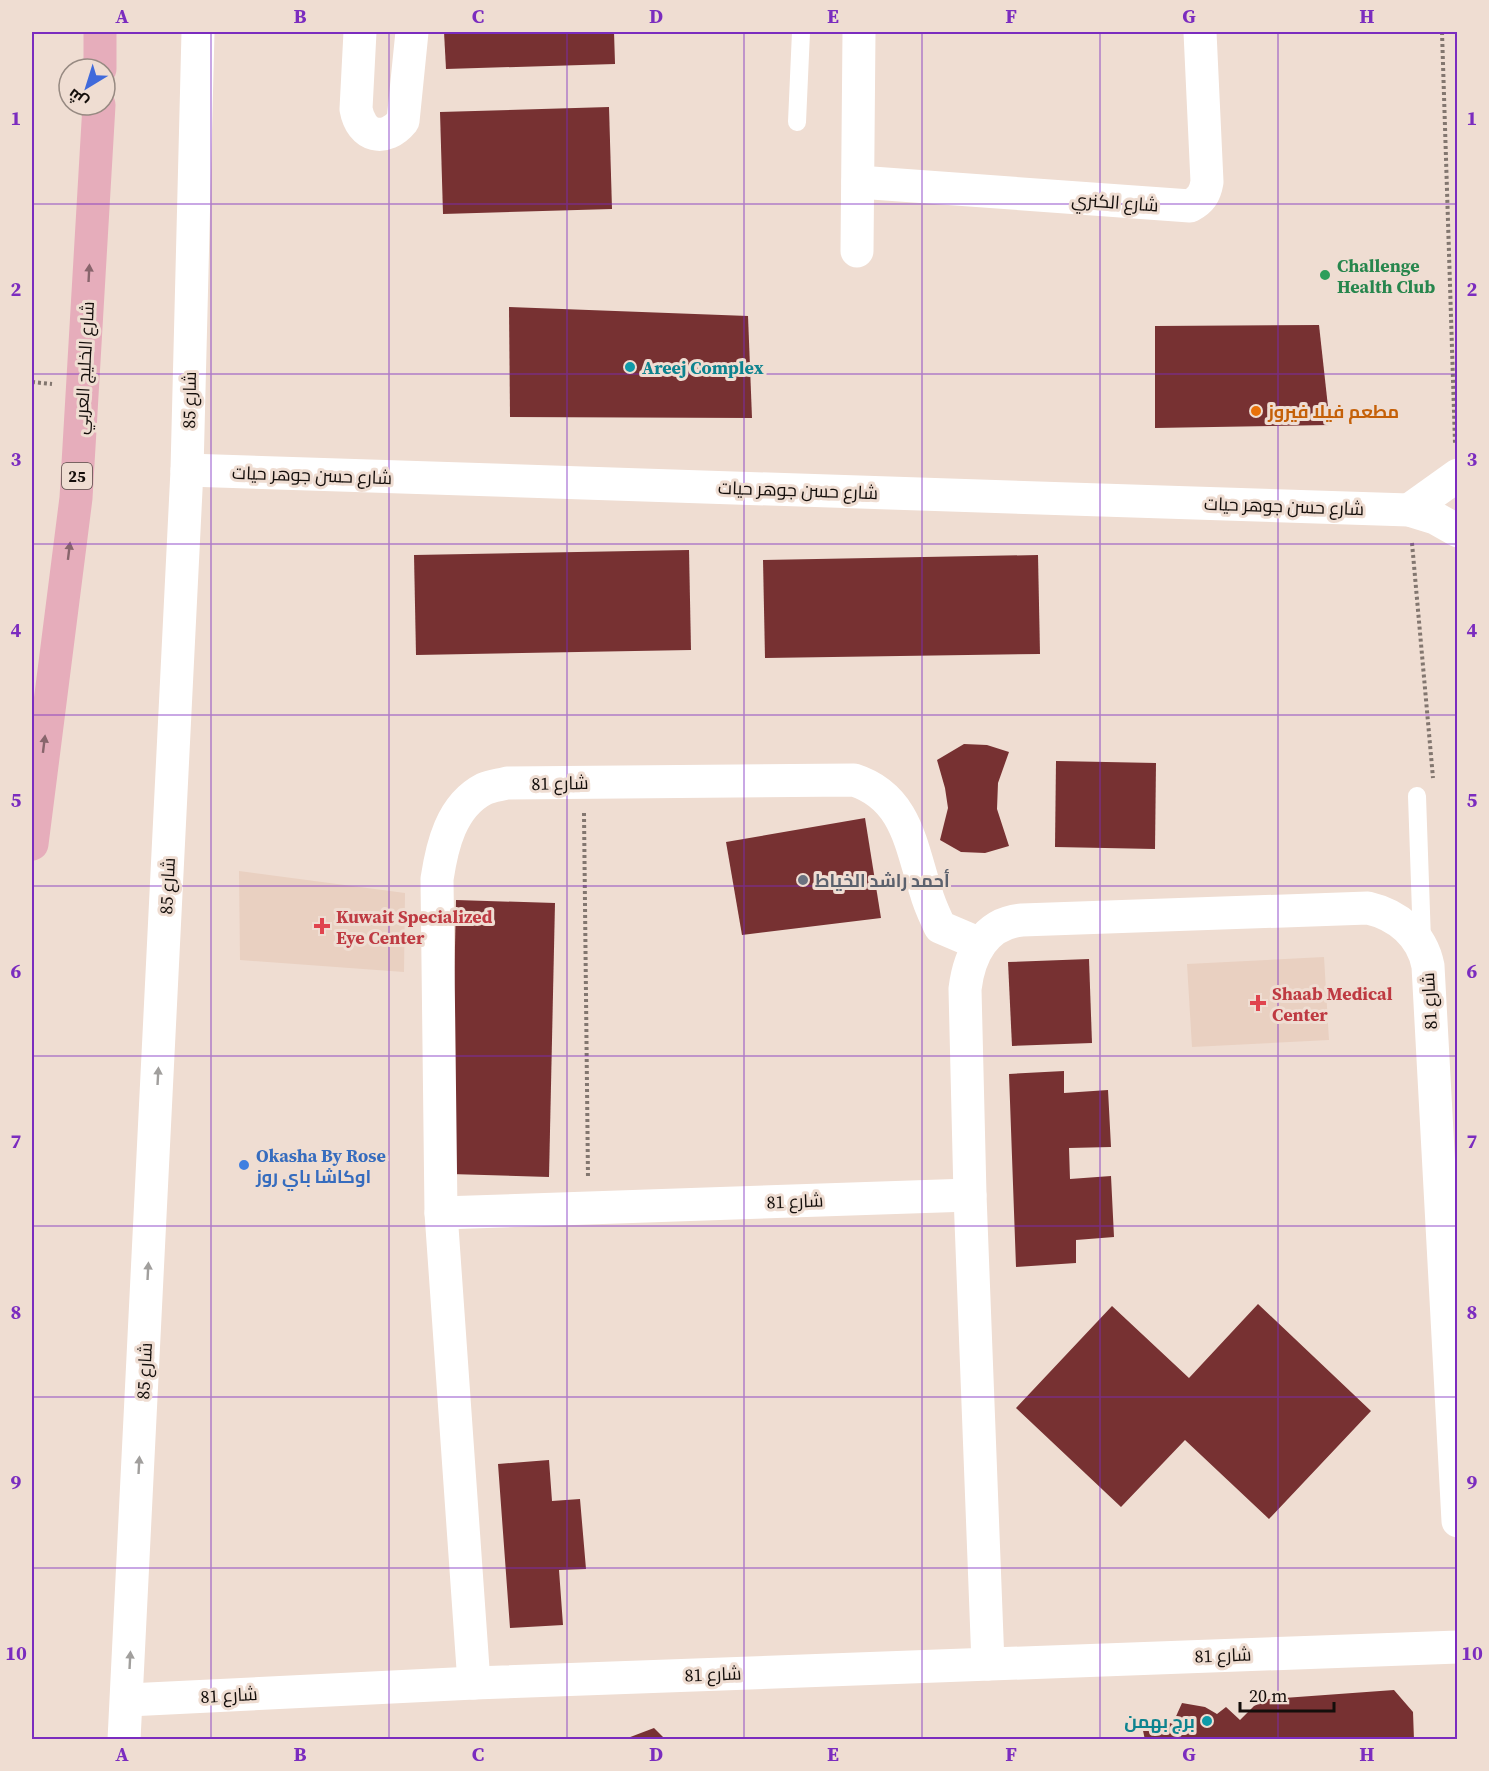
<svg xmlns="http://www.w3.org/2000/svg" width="1489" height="1771" font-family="'Source Serif 4',Cairo,serif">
  <rect width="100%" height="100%" fill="#efddd2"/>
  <g fill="#e9d0c1">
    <path d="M239,871l166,22 -1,79 -164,-12z"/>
    <path d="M1324,957l5,83 -137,7 -5,-83z"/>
  </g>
  <g fill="#773132">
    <path d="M444,32h170l1,32 -169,5z"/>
    <path d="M609,107l3,102 -169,5 -3,-102z"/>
    <path d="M509,307l239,9 4,102 -242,-1z"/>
    <path d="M1319,325l11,100 -175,3v-102z"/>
    <path d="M689,550l2,100 -275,5 -2,-100z"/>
    <path d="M1038,555l2,99 -275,4 -2,-98z"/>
    <path d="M964,744l23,1 22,7 -11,31 -1,26 12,37 -24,7 -24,-1 -21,-12 8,-32 -3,-20 -8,-28z"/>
    <path d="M1056,761l100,2 -1,86 -100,-2z"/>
    <path d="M865,818l16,100 -139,17 -16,-93z"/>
    <path d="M456,900l99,3 -6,274 -99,-3z"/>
    <path d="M1089,959l3,84 -80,3 -4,-84z"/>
    <path d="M1064,1071v22l44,-3 3,57 -42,1 1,31 41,-3 3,61 -38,3v23l-60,4 -7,-193z"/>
    <path d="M1258,1304l113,107 -102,108 -84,-79 -64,67 -105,-99 96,-102 77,72z"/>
    <path d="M549,1460l3,41 28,-2 6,70 -27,1 4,55 -53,3 -12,-164z"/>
    <path d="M1394,1690l19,22 1,28h-269l-3,-14 31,-3 9,-20 23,4 12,7 9,-7 14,13 14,-14 15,-7z"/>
    <path d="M654,1728l12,12h-41v-1z"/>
  </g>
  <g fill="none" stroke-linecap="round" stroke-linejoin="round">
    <g stroke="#82766f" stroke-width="4" stroke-dasharray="3 3" stroke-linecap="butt">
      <path d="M1442,32l13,411"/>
      <path d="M32,382l20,2"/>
      <path d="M1412,543l21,235"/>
      <path d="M584,813l4,365"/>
    </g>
    <g stroke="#fff" stroke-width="18">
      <path d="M797,122l4,-90"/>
      <path d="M1417,796l5,145"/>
    </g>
    <g stroke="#fff" stroke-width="33">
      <path d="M360,32l-4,77c5,28 29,34 47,12l9,-89"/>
      <path d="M858,182l332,24c11,-6 15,-12 17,-24l-7,-150"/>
      <path d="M857,251l2,-219"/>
      <path d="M187,470l1222,40 26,8 23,13"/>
      <path d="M1409,510l49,-35"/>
      <path d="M441,1213l529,-18"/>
      <path d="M988,1664l-18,-469 -5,-206c4,-34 20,-66 57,-69l346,-12c30,7 54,27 60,58l30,555"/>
      <path d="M474,1683l-33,-470 -4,-334c5,-33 14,-73 47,-90 7,-3 16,-4 23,-6l347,-3c53,17 57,67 72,112 3,12 9,24 14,35l40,17"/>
      <path d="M128,1700l346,-17 984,-36"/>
      <path d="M124,1740l63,-1270 11,-438"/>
    </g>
    <g stroke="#e6adbb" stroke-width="33">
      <path d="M100,69v-37"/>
      <path d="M32,844l44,-346 23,-393"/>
    </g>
  </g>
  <defs><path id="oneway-solid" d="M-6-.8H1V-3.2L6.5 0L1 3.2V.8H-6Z" transform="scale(1.5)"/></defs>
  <g fill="#88656c">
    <use href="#oneway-solid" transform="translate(89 273) rotate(-87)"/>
    <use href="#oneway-solid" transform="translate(69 551) rotate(-83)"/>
    <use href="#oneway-solid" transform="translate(44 744) rotate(-83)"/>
  </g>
  <g fill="#a19f9d">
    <use href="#oneway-solid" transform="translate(158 1076) rotate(-87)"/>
    <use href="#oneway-solid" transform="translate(148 1271) rotate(-87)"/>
    <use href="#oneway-solid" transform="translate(139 1465) rotate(-87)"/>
    <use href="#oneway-solid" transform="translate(130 1660) rotate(-87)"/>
  </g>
  <path fill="none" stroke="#7b2cbf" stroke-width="1.5" stroke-opacity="0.55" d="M211,32v1708M389,32v1708M567,32v1708M744,32v1708M922,32v1708M1100,32v1708M1278,32v1708M32,204h1426M32,374h1426M32,544h1426M32,715h1426M32,886h1426M32,1056h1426M32,1226h1426M32,1397h1426M32,1568h1426"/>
  <circle fill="#2e9e5b" stroke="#efddd2" stroke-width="2" cx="1325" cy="275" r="6"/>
  <g fill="#0f9aa8" stroke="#efddd2" stroke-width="2">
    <circle cx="630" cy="367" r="6"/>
    <circle cx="1207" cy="1721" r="6"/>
  </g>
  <circle fill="#e8710a" stroke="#efddd2" stroke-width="2" cx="1256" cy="411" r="6"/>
  <circle fill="#6b7280" stroke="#efddd2" stroke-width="2" cx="803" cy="880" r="6"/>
  <g fill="#e0444e" stroke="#efddd2" stroke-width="2">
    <path d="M319 917h6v6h6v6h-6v6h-6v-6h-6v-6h6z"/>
    <path d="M1255 994h6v6h6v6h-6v6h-6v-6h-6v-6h6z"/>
  </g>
  <circle fill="#3f7fe0" stroke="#efddd2" stroke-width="2" cx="244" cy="1165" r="6"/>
  <g text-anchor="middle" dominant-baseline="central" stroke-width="6" stroke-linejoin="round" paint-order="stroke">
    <rect fill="#efddd2" stroke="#564c47" stroke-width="1.5" x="62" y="463" width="30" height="26" rx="4.5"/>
    <g font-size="16" font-weight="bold" fill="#140e0b">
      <text x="77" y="476">25</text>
    </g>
    <g font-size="18" fill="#140e0b" stroke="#efddd2">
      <text transform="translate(1115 202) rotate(4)">شارع الكنري</text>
      <text transform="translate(84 368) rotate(-87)">شارع الخليج العربي</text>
      <text transform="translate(189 400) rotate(-89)">شارع 85</text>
      <text transform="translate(312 475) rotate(2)">شارع حسن جوهر حيات</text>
      <text transform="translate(798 490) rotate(2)">شارع حسن جوهر حيات</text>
      <text transform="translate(1284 506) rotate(2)">شارع حسن جوهر حيات</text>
      <text transform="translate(560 783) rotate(-1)">شارع 81</text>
      <text transform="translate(167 886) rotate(-87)">شارع 85</text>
      <text transform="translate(1429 1001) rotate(-93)">شارع 81</text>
      <text transform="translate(795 1201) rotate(-2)">شارع 81</text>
      <text transform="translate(144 1371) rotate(-87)">شارع 85</text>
      <text transform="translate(1223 1655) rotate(-2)">شارع 81</text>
      <text transform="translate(713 1674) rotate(-2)">شارع 81</text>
      <text transform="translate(229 1695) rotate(-3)">شارع 81</text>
    </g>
    <g font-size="18" font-weight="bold" fill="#27864d" stroke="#efddd2" text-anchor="start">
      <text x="1337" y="265">Challenge<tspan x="1337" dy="21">Health Club</tspan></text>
    </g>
    <g font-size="18" font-weight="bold" fill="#0d838f" stroke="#efddd2" text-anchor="start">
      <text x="642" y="367">Areej Complex</text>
      <text x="1195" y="1721" text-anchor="end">برج بهمن</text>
    </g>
    <g font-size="18" font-weight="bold" fill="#c56008" stroke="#efddd2" text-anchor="start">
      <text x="1268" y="411">مطعم فيلا فيروز</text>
    </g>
    <g font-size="18" font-weight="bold" fill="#5b616d" stroke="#efddd2" text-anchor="start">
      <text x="815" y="880">أحمد راشد الخياط</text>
    </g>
    <g font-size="18" font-weight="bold" fill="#be3a42" stroke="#efddd2" text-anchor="start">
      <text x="336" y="916">Kuwait Specialized<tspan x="336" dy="21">Eye Center</tspan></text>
      <text x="1272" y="993">Shaab Medical<tspan x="1272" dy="21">Center</tspan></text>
    </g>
    <g font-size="18" font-weight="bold" fill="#366cbe" stroke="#efddd2" text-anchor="start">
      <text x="256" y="1155">Okasha By Rose<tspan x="256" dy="21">اوكاشا باي روز</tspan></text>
    </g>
  </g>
  <rect width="1489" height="1771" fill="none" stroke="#efddd2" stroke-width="66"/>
  <g transform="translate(87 87) rotate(218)"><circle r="28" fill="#efddd2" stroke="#978a82" stroke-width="1.5"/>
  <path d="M0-4.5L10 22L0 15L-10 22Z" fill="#406adb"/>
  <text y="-9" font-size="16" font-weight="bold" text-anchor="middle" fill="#140e0b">ش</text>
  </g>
  <path d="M1240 1702v9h94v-9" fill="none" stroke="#140e0b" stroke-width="3"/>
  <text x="1249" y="1702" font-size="18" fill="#140e0b" stroke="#efddd2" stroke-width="4.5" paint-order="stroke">20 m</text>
  <rect x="33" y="33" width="1423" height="1705" fill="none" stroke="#7b2cbf" stroke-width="2"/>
  <g font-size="20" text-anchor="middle" font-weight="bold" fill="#7b2cbf">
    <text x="122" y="23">A</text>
    <text x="300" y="23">B</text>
    <text x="478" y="23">C</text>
    <text x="656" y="23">D</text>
    <text x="833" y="23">E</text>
    <text x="1011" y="23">F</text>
    <text x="1189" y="23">G</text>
    <text x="1367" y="23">H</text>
    <text x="16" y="125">1</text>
    <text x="1472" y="125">1</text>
    <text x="16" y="296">2</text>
    <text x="1472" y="296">2</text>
    <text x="16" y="466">3</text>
    <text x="1472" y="466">3</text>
    <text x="16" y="637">4</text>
    <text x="1472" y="637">4</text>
    <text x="16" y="807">5</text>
    <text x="1472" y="807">5</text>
    <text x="16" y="978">6</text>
    <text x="1472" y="978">6</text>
    <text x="16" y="1148">7</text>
    <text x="1472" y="1148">7</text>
    <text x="16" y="1319">8</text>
    <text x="1472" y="1319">8</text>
    <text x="16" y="1489">9</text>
    <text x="1472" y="1489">9</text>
    <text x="16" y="1660">10</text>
    <text x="1472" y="1660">10</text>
    <text x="122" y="1761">A</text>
    <text x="300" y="1761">B</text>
    <text x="478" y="1761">C</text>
    <text x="656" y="1761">D</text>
    <text x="833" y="1761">E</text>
    <text x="1011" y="1761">F</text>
    <text x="1189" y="1761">G</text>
    <text x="1367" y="1761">H</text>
  </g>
</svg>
